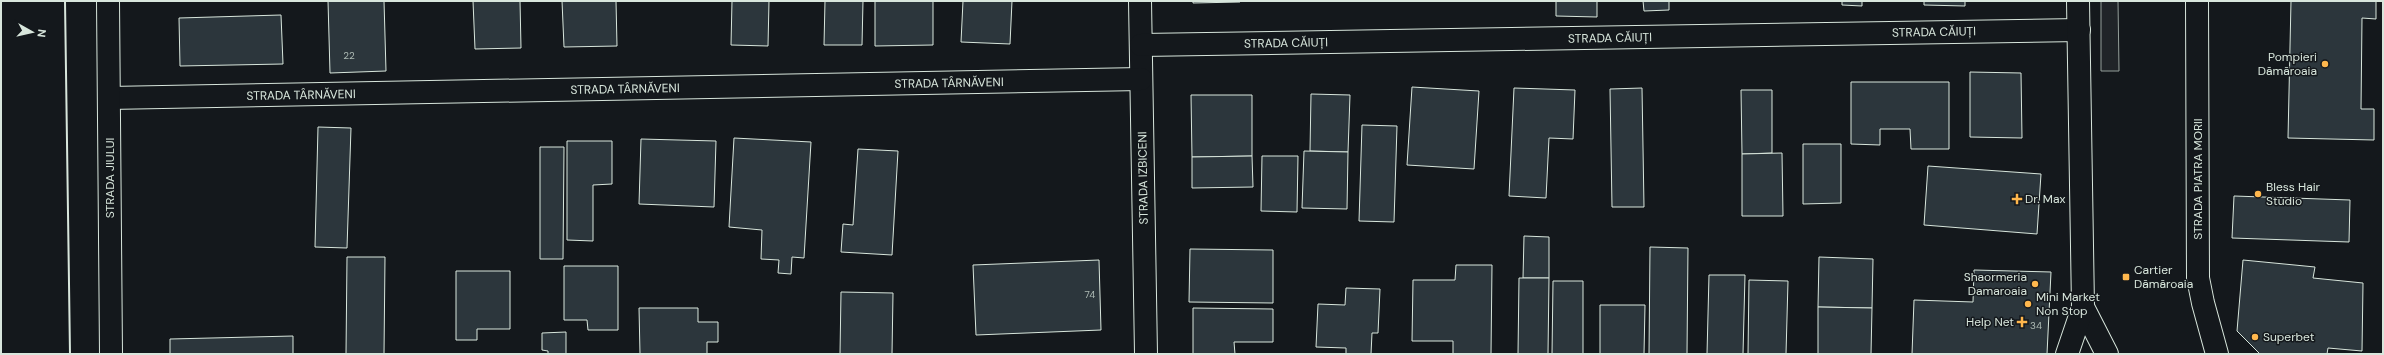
<svg xmlns="http://www.w3.org/2000/svg" width="2384" height="355" font-family="'DM Sans',sans-serif">
  <rect width="100%" height="100%" fill="#14181c"/>
  <path fill="#202428" stroke="#939e99" d="M2101,1h17l1,70h-18z"/>
  <g fill="#2c363c" stroke="#d8e6dc">
    <path d="M328,1h56l2,70 -56,2z"/>
    <path d="M473,1h47l1,47 -46,1z"/>
    <path d="M562,1h54l1,45 -53,1z"/>
    <path d="M732,1h37l-1,45 -37,-1z"/>
    <path d="M825,1h38l-1,44h-38z"/>
    <path d="M875,1h58v44l-58,1z"/>
    <path d="M963,1h49l-2,43 -49,-2z"/>
    <path d="M1193,1h47v1l-47,1z"/>
    <path d="M1556,1h41v16l-41,-1z"/>
    <path d="M1643,1h26v9l-25,1z"/>
    <path d="M1842,1h20v5l-20,-1z"/>
    <path d="M1924,1h41v5l-41,-1z"/>
    <path d="M2291,1h85v18l-14,-1 -1,91h13v31l-86,-2z"/>
    <path d="M281,15l2,49 -103,2 -1,-48z"/>
    <path d="M1970,72l51,1 1,65 -52,-1z"/>
    <path d="M1851,82h98v67h-38l-1,-20h-30v16l-29,-1z"/>
    <path d="M1412,87l67,4 -5,78 -67,-4z"/>
    <path d="M1514,88l61,2 -2,49 -24,-1 -3,60 -37,-2z"/>
    <path d="M1642,88l2,119h-32l-2,-118z"/>
    <path d="M1741,90h31v63l-30,1z"/>
    <path d="M1311,94l39,1 -2,57 -38,-1z"/>
    <path d="M1191,95h61v61l-60,1z"/>
    <path d="M1362,125l35,1 -3,96 -35,-1z"/>
    <path d="M318,127l33,1 -4,120 -32,-1z"/>
    <path d="M734,138l77,4 -7,116 -12,-1 -1,17 -13,-1 1,-13 -18,-1 1,-29 -33,-3z"/>
    <path d="M641,139l75,2 -2,66 -75,-3z"/>
    <path d="M567,141h45v43l-19,1v56l-26,-1z"/>
    <path d="M1803,144h38v59l-38,1z"/>
    <path d="M540,147h24l-1,112h-23z"/>
    <path d="M858,149l40,2 -6,104 -51,-3 2,-28 10,1z"/>
    <path d="M1304,151l44,1 -1,57 -45,-1z"/>
    <path d="M1782,153l1,63h-41v-62z"/>
    <path d="M1252,156l1,31 -61,1v-31z"/>
    <path d="M1262,156h36l-1,56 -36,-1z"/>
    <path d="M1928,166l113,8 -4,60 -113,-9z"/>
    <path d="M2234,196l116,4 -1,42 -117,-4z"/>
    <path d="M1524,236l25,1v41h-26z"/>
    <path d="M1650,247l38,1 -1,106h-38z"/>
    <path d="M1190,249l83,1v53l-84,-1z"/>
    <path d="M347,257h38l-1,97h-38z"/>
    <path d="M1819,257l54,2 -1,49 -54,-1z"/>
    <path d="M1099,260l2,70 -125,5 -3,-70z"/>
    <path d="M2243,260l72,7 -2,11 50,5 -1,68 -34,-3 -1,6h-67l-23,-23z"/>
    <path d="M1456,265h36l-1,89h-38v-13h-41l1,-61h42z"/>
    <path d="M564,266h54v64h-30l-1,-10h-23z"/>
    <path d="M1974,270l77,2 -4,82h-135l2,-54 59,2z"/>
    <path d="M456,271h54v58h-33v11h-21z"/>
    <path d="M1709,275h36l-2,79h-36z"/>
    <path d="M1519,278h30l-1,76h-30z"/>
    <path d="M1749,280l39,1 -2,73h-38z"/>
    <path d="M1553,281h30v73h-31z"/>
    <path d="M1346,288l34,1 -2,44h-6l-1,21h-25v-6l-30,-1 2,-43 27,1z"/>
    <path d="M841,292l52,1 -1,61h-52z"/>
    <path d="M1600,305h45l-1,49h-44z"/>
    <path d="M1818,307l54,1 -1,46h-53z"/>
    <path d="M639,308h59v14h20v20h-11v12h-67z"/>
    <path d="M1193,308l80,1v33h-39l1,12h-42z"/>
    <path d="M566,332v22h-18v-3l-6,-1v-17z"/>
    <path d="M293,336v18h-123v-15z"/>
  </g>
  <g fill="none" stroke-linecap="round" stroke-linejoin="round">
    <defs>
      <g id="minor">
        <path d="M1140,1l6,353"/>
        <path d="M1141,45l938,-15"/>
        <path d="M109,98l1032,-19"/>
      </g>
      <g id="tertiary">
        <path d="M2197,1l1,277 5,25 14,51"/>
        <path d="M2083,307l24,47"/>
        <path d="M2067,354l16,-47 -5,-306"/>
      </g>
      <path id="secondary" d="M108,1l3,353"/>
    </defs>
    <use href="#minor" stroke="#d8e6dc" stroke-width="24"/>
    <use href="#tertiary" stroke="#d8e6dc" stroke-width="24"/>
    <use href="#secondary" stroke="#d8e6dc" stroke-width="24"/>
    <use href="#minor" stroke="#14181c" stroke-width="22"/>
    <use href="#tertiary" stroke="#14181c" stroke-width="22"/>
    <use href="#secondary" stroke="#14181c" stroke-width="22"/>
    <path stroke="#d8e6dc" stroke-width="2" d="M65,1l5,353"/>
  </g>
  <g fill="#ffb74d" stroke="#14181c" stroke-width="1.5">
    <circle cx="2325" cy="64" r="4"/>
    <circle cx="2258" cy="194" r="4"/>
    <path d="M2015 193h4v4h4v4h-4v4h-4v-4h-4v-4h4z"/>
    <rect x="2122" y="273" width="8" height="8" rx="2"/>
    <circle cx="2035" cy="284" r="4"/>
    <circle cx="2028" cy="304" r="4"/>
    <path d="M2020 316h4v4h4v4h-4v4h-4v-4h-4v-4h4z"/>
    <circle cx="2255" cy="337" r="4"/>
  </g>
  <g text-anchor="middle" dominant-baseline="central" stroke-width="3" stroke-linejoin="round" paint-order="stroke">
    <g font-size="10" fill="#adbab4">
      <text x="349" y="55">22</text>
      <text x="1090" y="294">74</text>
      <text x="2036" y="325">34</text>
    </g>
    <g font-size="12" fill="#d8e6dc" stroke="#14181c">
      <text transform="translate(1934 32) rotate(-1)">STRADA CĂIUȚI</text>
      <text transform="translate(1610 38) rotate(-1)">STRADA CĂIUȚI</text>
      <text transform="translate(1286 43) rotate(-1)">STRADA CĂIUȚI</text>
      <text transform="translate(949 83) rotate(-1)">STRADA TÂRNĂVENI</text>
      <text transform="translate(625 89) rotate(-1)">STRADA TÂRNĂVENI</text>
      <text transform="translate(301 95) rotate(-1)">STRADA TÂRNĂVENI</text>
      <text transform="translate(110 178) rotate(-90)">STRADA JIULUI</text>
      <text transform="translate(1143 178) rotate(-91)">STRADA IZBICENI</text>
      <text transform="translate(2198 179) rotate(-90)">STRADA PIATRA MORII</text>
    </g>
    <g font-size="12" fill="#d8e6dc" stroke="#14181c" text-anchor="start">
      <text x="2317" y="57" text-anchor="end">Pompieri<tspan x="2317" dy="14">Dămăroaia</tspan></text>
      <text x="2266" y="187">Bless Hair<tspan x="2266" dy="14">Studio</tspan></text>
      <text x="2025" y="199">Dr. Max</text>
      <text x="2134" y="270">Cartier<tspan x="2134" dy="14">Dămăroaia</tspan></text>
      <text x="2027" y="277" text-anchor="end">Shaormeria<tspan x="2027" dy="14">Damaroaia</tspan></text>
      <text x="2036" y="297">Mini Market<tspan x="2036" dy="14">Non Stop</tspan></text>
      <text x="2014" y="322" text-anchor="end">Help Net</text>
      <text x="2263" y="337">Superbet</text>
    </g>
  </g>
  <rect width="2384" height="355" fill="none" stroke="#d8e6dc" stroke-width="4"/>
  <g transform="translate(32 32) rotate(98)" stroke="#14181c" stroke-width="3" paint-order="stroke">
  <path d="M0-3L7 15L0 10L-7 15Z" fill="#d8e6dc"/>
  <text y="-6" font-size="11" font-weight="bold" text-anchor="middle" fill="#d8e6dc">N</text>
  </g>
</svg>
